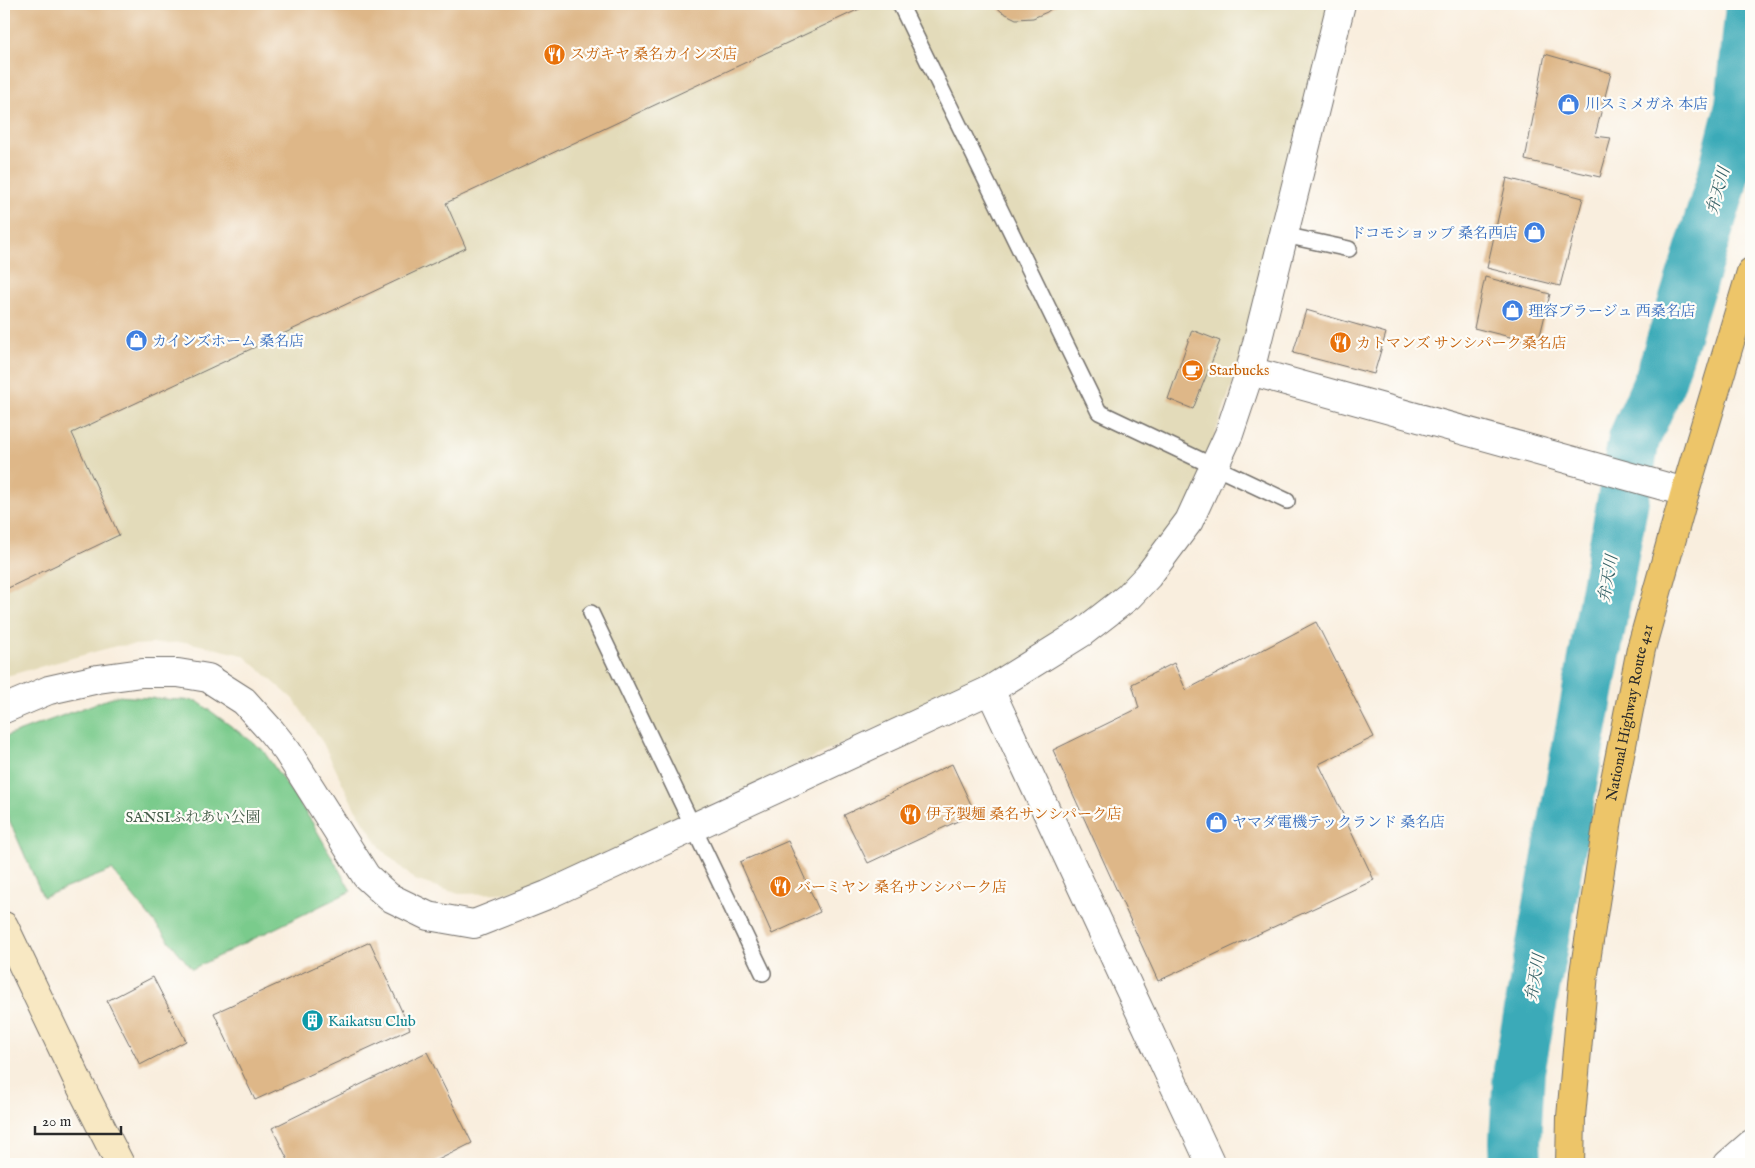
<svg xmlns="http://www.w3.org/2000/svg" width="1755" height="1168" font-family="'IM FELL English','Noto Serif JP',serif">
  <rect width="100%" height="100%" fill="#fdfcf7"/>
  <filter id="ink" filterUnits="userSpaceOnUse"><feTurbulence type="fractalNoise" baseFrequency=".02" numOctaves="2"/><feDisplacementMap in="SourceGraphic" scale="10" xChannelSelector="R" yChannelSelector="G"/><feConvolveMatrix kernelMatrix="1 2 1 2 8 2 1 2 1" color-interpolation-filters="sRGB"/></filter>
  <filter id="wash" filterUnits="userSpaceOnUse"><feTurbulence type="fractalNoise" baseFrequency=".0096" numOctaves="4" result="noise"/><feDisplacementMap in="SourceGraphic" scale="20" xChannelSelector="R" yChannelSelector="G"/><feGaussianBlur stdDeviation="1.12" result="paint"/><feColorMatrix in="noise" values="0 0 0 0 0 0 0 0 0 0 0 0 0 0 0 0 0 1.4 0 .05"/><feComposite in="paint" operator="in"/></filter>
  <g filter="url(#wash)">
    <rect width="100%" height="100%" fill="#f9eede"/>
    <path fill="#e3dbba" d="M4,4h1327l-79,323 -64,187 -72,79 -105,73 -457,211 -47,16 -48,1 -44,-14 -33,-30 -29,-45 -30,-62 -29,-43 -51,-45 -56,-13 -71,4 -106,29h-6z"/>
    <path fill="#7acb8c" stroke="#527b5c" d="M116,696l81,5 65,48 50,73 39,69 -159,78 -80,-99 -69,27 -39,-89v-71z"/>
    <g fill="none" stroke-linecap="round" stroke-linejoin="round">
      <path stroke="#3aaab8" stroke-width="52" d="M1516,1164l-1,-22 4,-71 115,-632 26,-59 60,-192 21,-82 10,-100"/>
    </g>
    <g id="blocks">
      <g fill="#deb788">
        <path d="M4,4h866l-424,199 20,45 -394,185 47,102 -115,55z"/>
        <path d="M993,4h64l-10,8 -14,6 -17,1 -14,-7z"/>
        <path d="M1545,54l66,19 -16,63 16,2 -11,39 -75,-17z"/>
        <path d="M1507,178l76,20 -23,88 -73,-18z"/>
        <path d="M1485,277l65,17 -12,50 -64,-16z"/>
        <path d="M1306,310l80,23 -12,41 -81,-21z"/>
        <path d="M1192,330l28,11 -27,68 -25,-10z"/>
        <path d="M1316,622l58,115 -55,27 55,116 -216,101 -105,-231 86,-42 -7,-24 42,-21 12,27z"/>
        <path d="M952,764l23,49 -107,50 -24,-48z"/>
        <path d="M788,841l32,71 -48,22 -32,-72z"/>
        <path d="M370,942l40,87 -155,71 -41,-87z"/>
        <path d="M153,977l33,64 -46,24 -33,-64z"/>
        <path d="M427,1052l45,91 -42,21h-140l-18,-36z"/>
      </g>
    </g>
  </g>
  <g filter="url(#ink)">
    <use href="#blocks" fill-opacity="0" stroke="#736f6a" stroke-width="1"/>
    <g fill="none" stroke-linecap="round" stroke-linejoin="round">
      <defs>
        <g id="service">
          <path d="M900,4l199,408 188,89"/>
          <path d="M1284,235l65,14"/>
          <path d="M591,613l172,360"/>
        </g>
        <g id="minor">
          <path d="M1250,371l435,121"/>
          <path d="M990,690l221,474"/>
        </g>
        <g id="tertiary">
          <path d="M4,709l45,-19 49,-11 44,-6h36l30,5 36,23 27,30 16,20 79,125 23,21 39,19 46,8 73,-29 443,-205 93,-58 45,-35 20,-21 41,-55 40,-87 21,-63 91,-367"/>
          <path d="M1728,1164l23,-20"/>
        </g>
        <path id="secondary" d="M4,926l75,157 41,81"/>
        <g id="trunk">
          <path id="s1" d="M1570,1164l1,-47 13,-144 27,-173 30,-151 44,-157 66,-220"/>
        </g>
      </defs>
      <use href="#service" stroke="#736f6a" stroke-width="18"/>
      <use href="#minor" stroke="#736f6a" stroke-width="30"/>
      <use href="#tertiary" stroke="#736f6a" stroke-width="30"/>
      <use href="#secondary" stroke="#736f6a" stroke-width="30"/>
      <use href="#trunk" stroke="#736f6a" stroke-width="30"/>
      <use href="#service" stroke="#fff" stroke-width="15"/>
      <use href="#minor" stroke="#fff" stroke-width="28"/>
      <use href="#tertiary" stroke="#fff" stroke-width="28"/>
      <use href="#secondary" stroke="#f8e8c3" stroke-width="28"/>
      <use href="#trunk" stroke="#edc569" stroke-width="28"/>
    </g>
  </g>
  <defs>
    <symbol id="restaurant-disc" viewBox="-11 -11 22 22"><circle r="9.5" fill="#e8710a" stroke="#fdfcf7"/><path d="M-5-6h1v4h1v-4h1v4h1v-4h1v5L-1.5 .5V6h-2V.5L-5-1ZM5-6V6H3V1.5H1.5Q1.5-4 5-6Z" fill="#fff"/></symbol>
    <symbol id="shop-disc" viewBox="-11 -11 22 22"><circle r="9.5" fill="#3f7fe0" stroke="#fdfcf7"/><path d="M-5-2.5h2.3a2.7 3.5 0 0 1 5.4 0H5L5.5 6h-11ZM-1.5-2.5h3a1.5 2.3 0 0 0-3 0Z" fill="#fff"/></symbol>
    <symbol id="cafe-disc" viewBox="-11 -11 22 22"><circle r="9.5" fill="#e8710a" stroke="#fdfcf7"/><path d="M-5.5-4.5H6V0H3Q3 3.5 0 3.5H-2.5Q-5.5 3.5-5.5 0ZM3-3.2v2h1.7v-2ZM-6 4.5H4V6H-6Z" fill="#fff"/></symbol>
    <symbol id="building-disc" viewBox="-11 -11 22 22"><circle r="9.5" fill="#0f9aa8" stroke="#fdfcf7"/><path d="M-4-6H4V6H1V3H-1V6H-4ZM-2.5-4.3h1.7v1.8h-1.7ZM.8-4.3h1.7v1.8H.8ZM-2.5-1h1.7V.8h-1.7ZM.8-1h1.7V.8H.8Z" fill="#fff"/></symbol>
  </defs>
  <g fill-rule="evenodd">
    <use href="#restaurant-disc" x="542" y="42" width="25" height="25"/>
    <use href="#shop-disc" x="1556" y="92" width="25" height="25"/>
    <use href="#shop-disc" x="1522" y="220" width="25" height="25"/>
    <use href="#shop-disc" x="1500" y="298" width="25" height="25"/>
    <use href="#shop-disc" x="124" y="328" width="25" height="25"/>
    <use href="#restaurant-disc" x="1328" y="330" width="25" height="25"/>
    <use href="#cafe-disc" x="1180" y="358" width="25" height="25"/>
    <use href="#restaurant-disc" x="898" y="802" width="25" height="25"/>
    <use href="#shop-disc" x="1204" y="810" width="25" height="25"/>
    <use href="#restaurant-disc" x="768" y="874" width="25" height="25"/>
    <use href="#building-disc" x="300" y="1008" width="25" height="25"/>
  </g>
  <g text-anchor="middle" dominant-baseline="central" stroke-width="4.5" stroke-linejoin="round" paint-order="stroke">
    <g font-size="15" fill="#c56008" stroke="#fdfcf7" text-anchor="start">
      <text x="570" y="54">スガキヤ 桑名カインズ店</text>
      <text x="1356" y="343">カトマンズ サンシパーク桑名店</text>
      <text x="1209" y="370">Starbucks</text>
      <text x="926" y="814">伊予製麺 桑名サンシパーク店</text>
      <text x="796" y="887">バーミヤン 桑名サンシパーク店</text>
    </g>
    <g font-size="15" fill="#366cbe" stroke="#fdfcf7" text-anchor="start">
      <text x="1585" y="104">川スミメガネ 本店</text>
      <text x="1518" y="233" text-anchor="end">ドコモショップ 桑名西店</text>
      <text x="1528" y="311">理容プラージュ 西桑名店</text>
      <text x="152" y="341">カインズホーム 桑名店</text>
      <text x="1232" y="822">ヤマダ電機テックランド 桑名店</text>
    </g>
    <g font-size="15" fill="#2b2b2b" stroke="#fdfcf7">
      <text stroke="none"><textPath href="#s1" startOffset="456">National Highway Route 421</textPath></text>
    </g>
    <g font-size="15" fill="#435b48" stroke="#fdfcf7">
      <text x="193" y="817">SANSIふれあい公園</text>
    </g>
    <g font-size="15" fill="#0d838f" stroke="#fdfcf7" text-anchor="start">
      <text x="328" y="1021">Kaikatsu Club</text>
    </g>
    <g font-size="16" font-style="italic" fill="#315e63" stroke="#fdfcf7">
      <text transform="translate(1719 191) rotate(-74)">弁天川</text>
      <text transform="translate(1609 579) rotate(-80)">弁天川</text>
      <text transform="translate(1536 978) rotate(-80)">弁天川</text>
    </g>
  </g>
  <rect width="1755" height="1168" fill="none" stroke="#fdfcf7" stroke-width="20"/>
  <path d="M35 1126v8h86v-8" fill="none" stroke="#2b2b2b" stroke-width="2.5"/>
  <text x="42" y="1126" font-size="15" fill="#2b2b2b" stroke="#fdfcf7" stroke-width="4" paint-order="stroke">20 m</text>
</svg>
